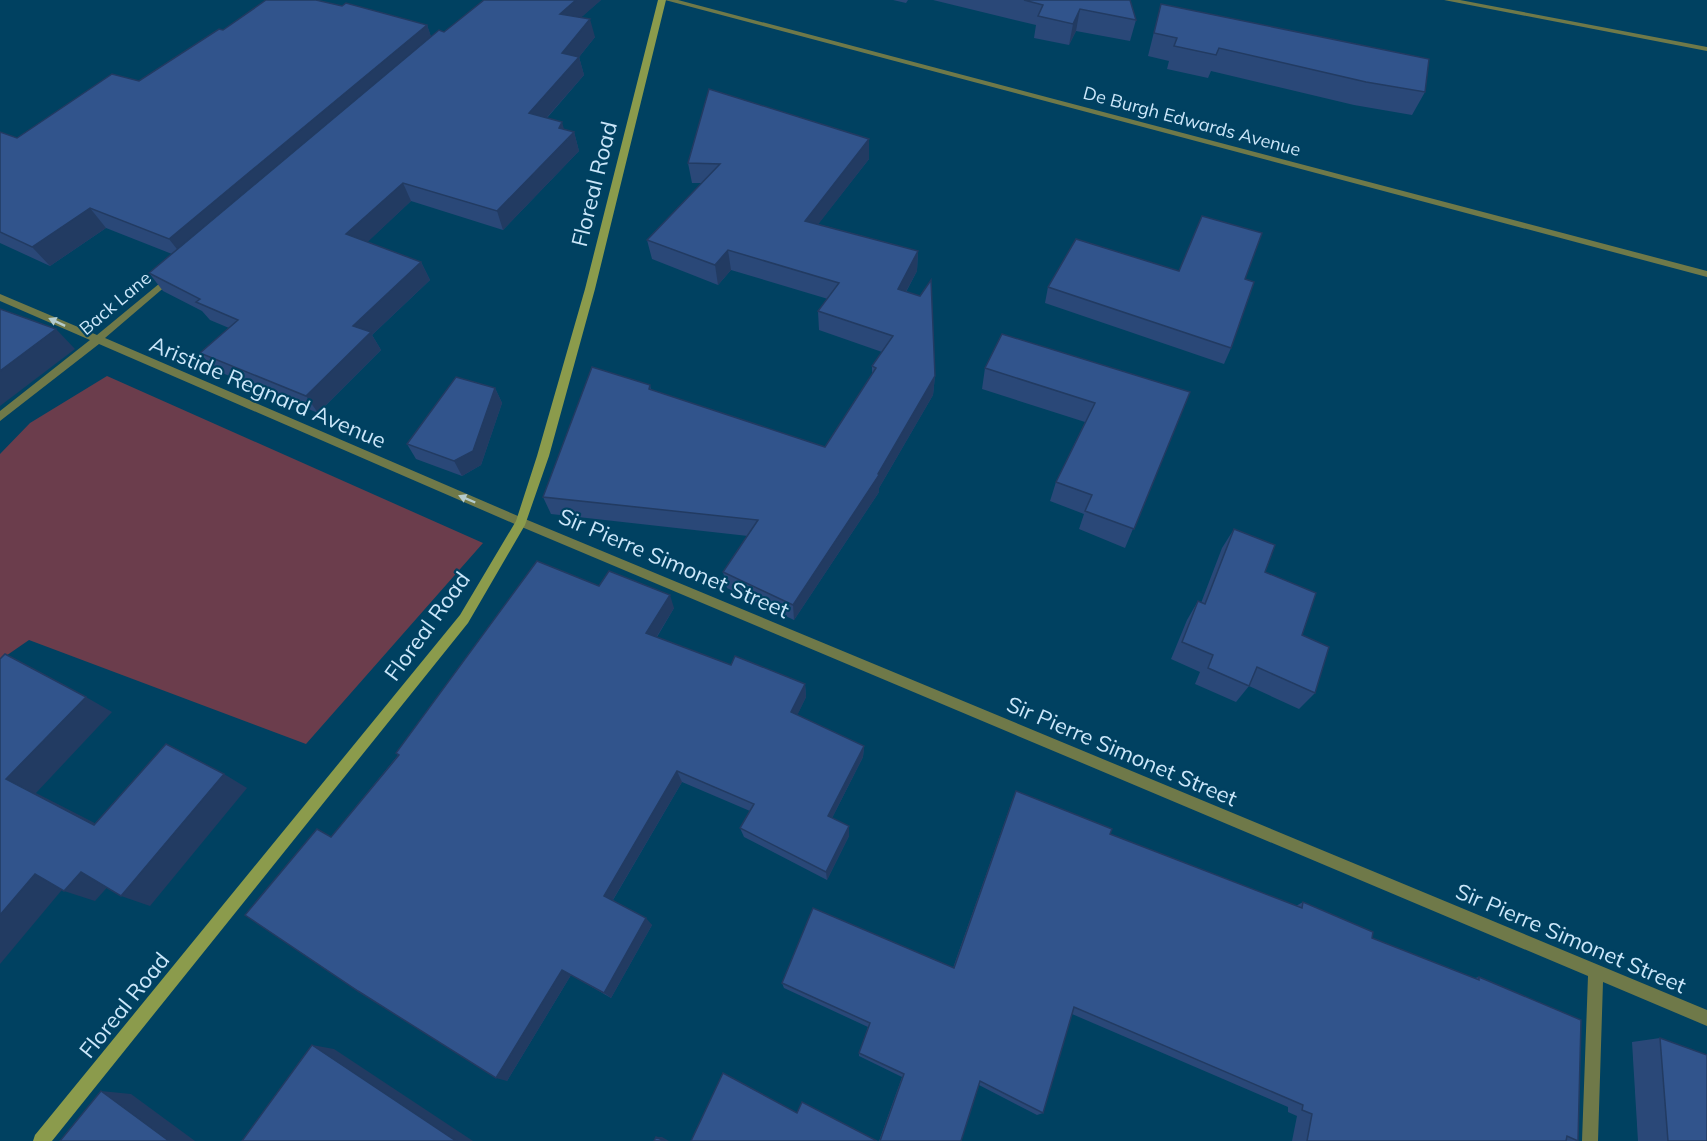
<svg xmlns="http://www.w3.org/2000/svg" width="1707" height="1141" font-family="Mulish,sans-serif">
  <rect width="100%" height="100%" fill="#004161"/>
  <path fill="#6b3d4c" d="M107,376l376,167 -177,201 -277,-104 -29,20v-206l30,-31z"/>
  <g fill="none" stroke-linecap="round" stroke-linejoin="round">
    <g fill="#6f7949" fill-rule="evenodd">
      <path d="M665,0h13l1029,271v6z"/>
      <path d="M1444,0h16l247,47v4z"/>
      <path d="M171,274l3,1v4l-69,59 420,181 1182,491v16l-104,-44 -5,159h-16l6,-165 -1071,-451 -418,-181 -99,77v-10l90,-71 -90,-39v-7l97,41z"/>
    </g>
    <path fill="#8b9b4c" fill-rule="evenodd" d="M658,0h8l-71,289 -46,167 -24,69 -57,98 -416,518h-19l2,-6 425,-520 56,-94 21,-65 48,-167z"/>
  </g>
  <g fill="#2a4878">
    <path d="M601,0l-20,17 14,20 -16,20 5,18 -37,43 17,11 10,3 5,19 -76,79 -92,-29 -44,41 54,20 9,18 -58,55 9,15 -63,63 -103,-43 -15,-17 29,-25 -19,-8 -8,-9 -39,-20 -14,-18 23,-19 -66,-26 -56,38 -50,-23v-111l17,6 122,-57 84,-51 204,-5 4,12 13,-5z"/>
    <path d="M893,0h15l-2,3z"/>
    <path d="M933,0h197l6,20 -6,21 -54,-10 -7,14 -35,-7 2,-13z"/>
    <path d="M1161,4l264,88 -13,23 -58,-10 -143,-34 -3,7 -41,-9 2,-8 -21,-5z"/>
    <path d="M869,159l-51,65 100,27 -1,20 -11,21 29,84 -2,19 -54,93v4l-85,128 -67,-32 -4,-16 25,-36 -197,-22 -8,-17 107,-112 1,5 174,57 47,-72v-9l10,-14 -63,-22 -1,-19 10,-12 -97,-29 -13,15 -66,-26 -5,-19 55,-57h-10l-4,-20z"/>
    <path d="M1179,271l66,8 -14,69 -7,16 -179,-61 3,-16z"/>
    <path d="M985,368l205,24 -65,156 -46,-19 5,-15 -34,-13 6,-19 29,-60 -103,-33z"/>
    <path d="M495,388l7,15 -21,62 -19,11 -46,-17 -9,-15z"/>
    <path d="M1234,529l68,106 13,58 -16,16 -50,-23 -13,16 -41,-18 5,-12 -29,-13 16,-39 11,-19 3,2 21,-55z"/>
    <path d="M599,586l75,22 -17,29 74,28 74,19 1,13 -9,18 67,31 -1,11 -31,61 17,18 -22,44 -83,-43 -4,-9 10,-17 -68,-29 -69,118 39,25 -41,73 -40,-23 -64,106 -176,-244 67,-82 -2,-2z"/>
    <path d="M1016,791l94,43 186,72 7,-4 69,36 103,40 4,-1 99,164h-286l5,-25 -9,-4v-5l-216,-93 -29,99 -6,2 -58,-30 -18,56h-82l23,-64 -43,-21v-3l9,-26 -84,-39 -2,-5 171,-15 59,-167z"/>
    <path d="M1660,1038l47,103h-69l-6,-99z"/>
  </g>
  <g fill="#223b62">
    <path d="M576,0h25l-36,32 -5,-18z"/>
    <path d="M1080,9l-4,22 -7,14 4,-21z"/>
    <path d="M590,19l5,18 -20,25 4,-5 5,18 -49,56 -6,-18 33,-60z"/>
    <path d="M427,25l7,20 -250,213 -15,-19z"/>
    <path d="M562,122l5,18 7,-8 5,19 -76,79 -6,-19 62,-83z"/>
    <path d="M869,139v20l-63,81 -1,-19z"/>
    <path d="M403,183l8,18 -55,52 -10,-19z"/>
    <path d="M90,208l16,20 -56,38 -18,-19z"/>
    <path d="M728,250l3,20 -13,15 -3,-20z"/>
    <path d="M918,251l-1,20 -20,37 1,-19z"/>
    <path d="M421,262l9,18 -58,55 9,15 -63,63 -12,-17 47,-70z"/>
    <path d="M56,329l19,20 -75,57v-35z"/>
    <path d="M935,376l-2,19 -54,93v4l-85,128 -1,-15 85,-131z"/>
    <path d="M495,388l7,15 -21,62 -19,11 -8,-15z"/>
    <path d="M670,595l4,13 -23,38 -5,-13z"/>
    <path d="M805,684l1,13 -13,27 -2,-12z"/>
    <path d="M86,697l26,15 -76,81 86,44 -28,-12 -88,-46z"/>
    <path d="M864,746l-1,11 -35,69v-10z"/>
    <path d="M677,771l5,11 -71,121 -7,-7z"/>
    <path d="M224,774l23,14 -97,118 -29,-10z"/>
    <path d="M849,826v10l-22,44 -1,-8z"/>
    <path d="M81,872l30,11 -16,18 -31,-10z"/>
    <path d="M35,874l31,11 -66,79v-49z"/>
    <path d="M646,918l6,7 -41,73 -7,-5z"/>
    <path d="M562,970l9,5 -64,106 -11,-3z"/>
    <path d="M312,1045l22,4 139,92h-17z"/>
    <path d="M101,1091l30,3 64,47h-26z"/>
    <path d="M656,1137h6l7,4h-5z"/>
  </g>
  <g fill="#31548c" stroke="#223b62" stroke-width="1.5">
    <path d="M266,0h50l26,6 4,-3 81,22 -258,214 -79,-31 -58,39 -32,-15v-100l17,6 95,-64 27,7 80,-52 4,1z"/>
    <path d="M484,0h92l-16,14 30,5 -28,34 17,4 -50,56 33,9 -3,6 15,4 -77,79 -94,-28 -57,51 75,28 -68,64 18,6 -65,64 -106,-43 38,-33 -42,-18 4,-3 -51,-26 290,-243 5,2z"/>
    <path d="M1024,0h106l6,20 -56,-11 -7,15 -35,-8 5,-11z"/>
    <path d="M1161,4l268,55 -4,33 -59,-10 -147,-34 -3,7 -42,-9 3,-8 -23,-5z"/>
    <path d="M709,89l160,50 -64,82 113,30 -20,38 22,7 11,-16 4,96 -57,98 1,1 -86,130 -70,-33 35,-52 -215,-23 49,-130 58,18 -1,4 176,58 51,-79 -4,-2 21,-30 -75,-25 21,-28 -111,-33 -13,15 -68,-25 73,-76 -32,-1z"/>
    <path d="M1202,216l60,17 -17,46 9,3 -23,66 -183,-61 28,-48 103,32z"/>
    <path d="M0,309l56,20 -56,42z"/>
    <path d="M1002,334l188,58 -56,137 -49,-18 7,-16 -36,-13 39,-79 -110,-35z"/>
    <path d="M456,377l39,11 -22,63 -19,10 -47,-17z"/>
    <path d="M1234,529l41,16 -10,27 51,21 -14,42 27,12 -14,46 -58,-26 -8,19 -41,-18 5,-13 -31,-13 16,-41 7,3z"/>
    <path d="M537,561l62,25 10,-15 61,24 -24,38 85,32 4,-9 70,28 -14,28 73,34 -36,70 21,10 -23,46 -86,-44 14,-24 -77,-33 -73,125 42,22 -42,75 -42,-23 -66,108 -138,-87 -113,-76 72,-86 14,8 68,-82 -3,-2z"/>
    <path d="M5,654l81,43 -80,82 88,46 72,-81 58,30 -103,122 -40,-24 -17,19 -29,-17 -35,41v-256z"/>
    <path d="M1016,791l96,38 -2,5 192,74 1,-6 70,30 -1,6 107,42v-3l102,43 -3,121 -11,-5 -1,5h-259l5,-27 -10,-4 1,-5 -229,-98 -31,106 -63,-32 -19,60h-81l24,-67 -45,-21 11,-30 -88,-40 31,-75 141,60z"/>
    <path d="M1660,1038l47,17v86h-39z"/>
    <path d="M312,1045l144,96h-214z"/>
    <path d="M723,1073l74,40 5,-11 75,39h-186z"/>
    <path d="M101,1091l68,50h-109z"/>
    <path d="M656,1137l8,4h-10z"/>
  </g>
  <defs><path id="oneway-solid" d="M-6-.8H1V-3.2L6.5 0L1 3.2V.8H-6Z" transform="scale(1.5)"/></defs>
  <g fill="#b4ccce">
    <use href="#oneway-solid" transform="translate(57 322) rotate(-155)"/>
    <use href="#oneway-solid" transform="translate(467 499) rotate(-157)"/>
  </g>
  <g text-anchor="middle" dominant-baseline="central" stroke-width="4.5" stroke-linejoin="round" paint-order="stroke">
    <g font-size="18" fill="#cbe7fa" stroke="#004161">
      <text transform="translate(1192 121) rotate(15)">De Burgh Edwards Avenue</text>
      <text transform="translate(115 303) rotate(-40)">Back Lane</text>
    </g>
    <g font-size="22" fill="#cbe7fa" stroke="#004161">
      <text transform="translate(594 184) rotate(-76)">Floreal Road</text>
      <text transform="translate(268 392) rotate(23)">Aristide Regnard Avenue</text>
      <text transform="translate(674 563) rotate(23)">Sir Pierre Simonet Street</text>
      <text transform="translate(427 626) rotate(-54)">Floreal Road</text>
      <text transform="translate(1122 751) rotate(23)">Sir Pierre Simonet Street</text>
      <text transform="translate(1571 938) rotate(23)">Sir Pierre Simonet Street</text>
      <text transform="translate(124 1005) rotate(-51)">Floreal Road</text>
    </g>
  </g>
</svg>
